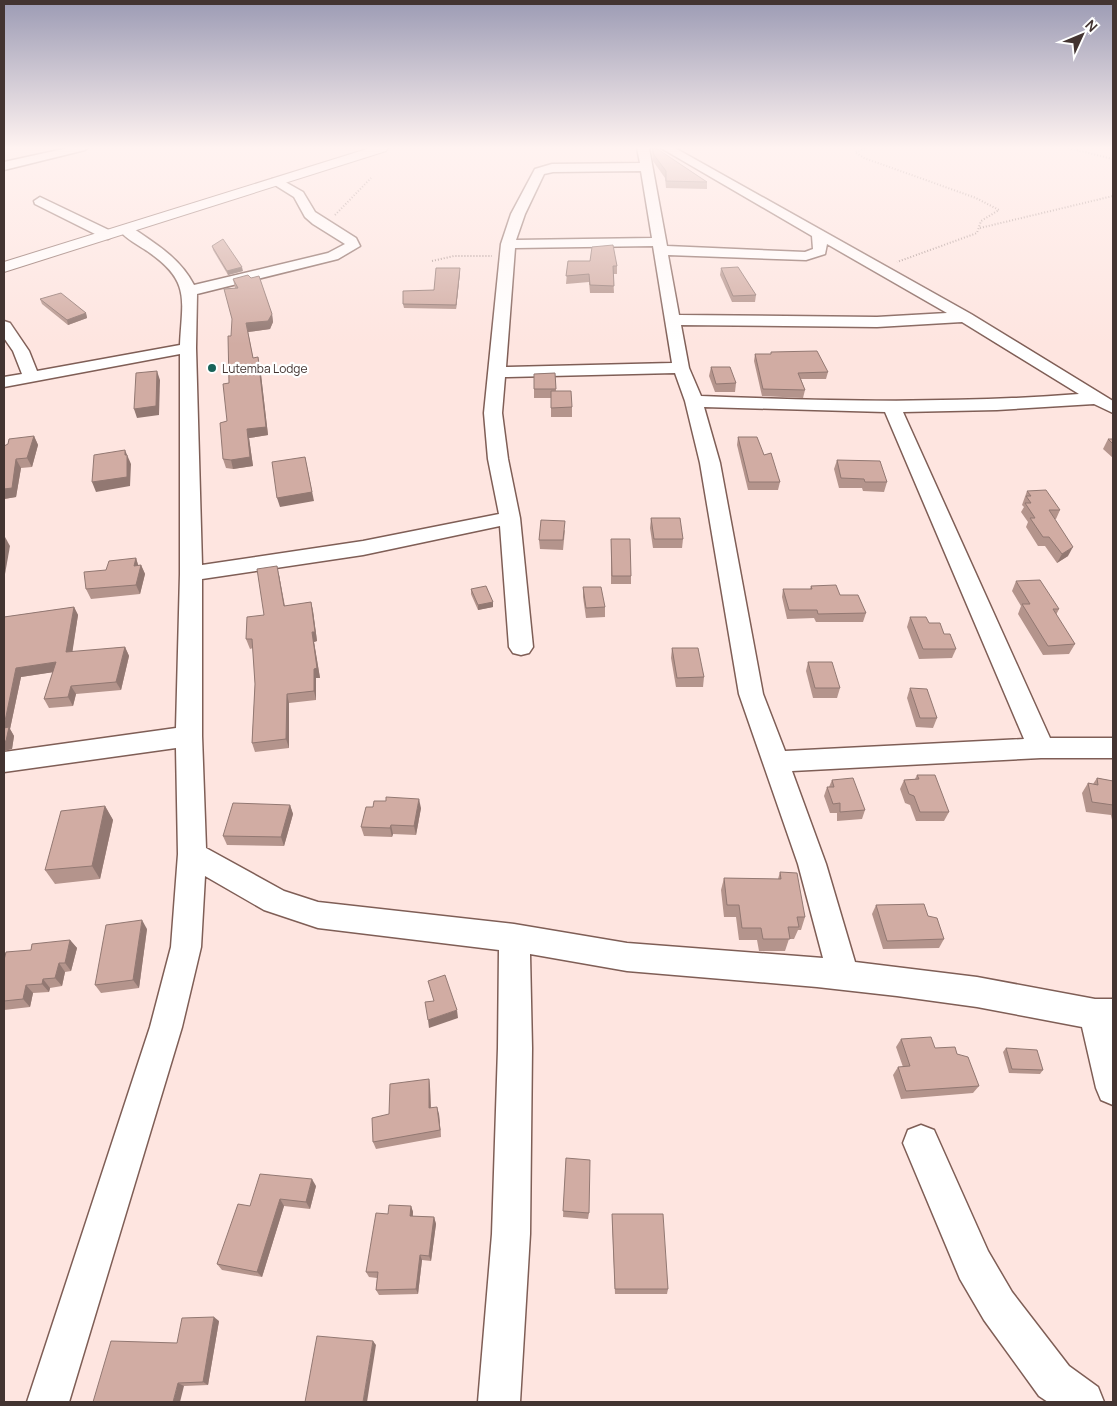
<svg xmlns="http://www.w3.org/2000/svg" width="1117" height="1406" font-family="Manrope,sans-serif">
  <rect width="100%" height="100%" fill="#fee5e0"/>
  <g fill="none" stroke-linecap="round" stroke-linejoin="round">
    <defs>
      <g id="minor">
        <path d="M68,148h19l-2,2 -81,20v-8z"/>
        <path d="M637,148h12l18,98 138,6 8,-3 -1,-13 -151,-88h14l296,166 142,87v12l-19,-9 -97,6 -94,2 147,326h63v20h-72l-249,13 34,93 29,98 122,15 118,22h18v106l-12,-5 -5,-12 -14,-61 -105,-20 -80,-11 -80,-9 -190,-16 -97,-17 2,94 -2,186 -10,168h-42l14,-168 6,-186 1,-98 -181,-22 -54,-18 -59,-34 -4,71 -19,80 -113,375h-42l123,-375 21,-80 7,-93 -2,-106 -172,24v-20l172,-24 4,-154v-220l-176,33v-10l18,-3 -9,-23 -9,-13v-17l6,2 19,28 8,20 143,-26c2,-45 11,-63 -30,-92 -10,-7 -24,-14 -31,-23l7,-4 5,1c25,17 49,31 63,58l134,-32 17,-9 -32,-20 -8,-7 -11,-20 -24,-15 2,-3h8l23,13 12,20 41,26 4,8 -22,13 -141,35 -1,54 6,217 161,-24 136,-27 -11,-55 -4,-46 17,-169 10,-30 24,-45 17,-5 88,-1zM641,171l11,67 -136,2 9,-26 19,-40 9,-2zM827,244l120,69 -70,4 -198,-2 -11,-60 138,5 19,-6zM653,246l19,117 -166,4 9,-119zM962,322l117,72c-126,10 -252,7 -378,2l-12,-28 -8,-43 196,2zM675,373l10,28 15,62 39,231 59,170 25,94 -196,-15 -113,-19 -196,-22 -34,-11 -78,-43 -4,-112v-157l161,-24 137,-29 9,121 4,6 8,2 8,-2 4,-6 -13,-129 -12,-59 -6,-46 3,-36zM704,407l181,5 139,327 -239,12 -22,-57 -43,-231z"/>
        <path d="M40,197l73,35 2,3 -7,4 -5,-1 -68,-34 -1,-3z"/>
        <path d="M921,1125l13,5 54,121 24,41 57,74 29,21 6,15h-56l-9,-6 -55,-76 -24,-41 -57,-136 5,-13z"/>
      </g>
      <path id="major" d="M370,148h18l-2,3 -382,121v-10z"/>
    </defs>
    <use href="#minor" stroke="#7f5e56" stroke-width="3"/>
    <use href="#major" stroke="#7f5e56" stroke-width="2"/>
    <g stroke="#a28e8a" stroke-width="2" stroke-dasharray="1 2" stroke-linecap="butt">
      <path d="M868,148l-13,4 9,6 112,40 23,12 -18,11 -4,12 -80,29"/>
      <path d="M1068,148l45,11"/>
      <path d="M335,215l36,-37"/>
      <path d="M980,228l133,-32"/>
      <path d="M432,261l22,-5h38"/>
    </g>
    <use href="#minor" fill="#fff" fill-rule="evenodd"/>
    <use href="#major" fill="#fff" fill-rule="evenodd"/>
  </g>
  <g fill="#b4948c">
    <path d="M652,148h4l51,34v7l-41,-1 -1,-10 -12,-17 -1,-9z"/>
    <path d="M212,246l31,25 -15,4 -15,-25z"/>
    <path d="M568,261l49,5v8h-4l1,19h-24l-1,-11 -23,2z"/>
    <path d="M721,268l35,27 -1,7h-23l-12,-27z"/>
    <path d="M460,272l-4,37 -52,-1 -1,-4 31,-14z"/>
    <path d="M233,279l39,35 1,8 -3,7 -22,3 5,26 7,8 8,69 -19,3 4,28 -20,3 -7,-1 -3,-9 4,-38 8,-133z"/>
    <path d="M40,299l46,14 1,5 -19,7 -26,-21z"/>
    <path d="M771,352l57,20 -2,7h-25l4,11 -2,8 -41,-2 -8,-35 1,-7h16z"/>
    <path d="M711,367l25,16 -1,9h-20l-6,-16z"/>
    <path d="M555,373l1,18 16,16v10h-21v-19h-17v-24z"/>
    <path d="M34,436l4,9 -6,22 -11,1 -5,29 -12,2v-53z"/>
    <path d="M738,437l26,18 16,27 -2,8h-30l-11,-45z"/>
    <path d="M1108,439h5v19l-10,-9z"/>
    <path d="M837,460l50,22 -3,10 -21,-1 -1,-3h-23l-5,-19z"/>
    <path d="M1027,491l33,19 -4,9h-2l14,37 -11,7 -12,-17h-7l-12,-19 2,-5 -7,-10 3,-5 -2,-2z"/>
    <path d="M651,518l32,21 -1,9h-29l-3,-20z"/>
    <path d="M565,530l-2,20 -23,-1 -1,-9z"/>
    <path d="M611,539l20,37v8h-20z"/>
    <path d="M136,558l2,7h3l4,9 -5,20 -49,5 -5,-10z"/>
    <path d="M279,575l6,31 26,-4 2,9 4,30 -3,1 6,36h-4v22l-27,3v45l-34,4 -3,-9 3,-59 -2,-36 -3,1 -4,-10 18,-24z"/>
    <path d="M1016,581l43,28 -3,6 19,29 -6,10 -26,1 -25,-41 3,-8 -9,-15z"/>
    <path d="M811,586l55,27 -3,9h-47l-2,-4 -27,1 -5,-22 1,-8h27z"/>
    <path d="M583,587l22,20v10l-19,1 -3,-21z"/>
    <path d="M471,589l22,13v5l-15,3 -7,-16z"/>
    <path d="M74,607l4,8 -6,37 53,-5 4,9 -8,34 -45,4 -3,12 -24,2 -5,-9 9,-27 -32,5 -11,52 4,7 -2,13 -8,2v-134z"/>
    <path d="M910,617l19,6 15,11 12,15 -4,9 -33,1 -12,-32z"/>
    <path d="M672,648l32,29 -1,10h-27l-5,-29z"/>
    <path d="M808,662l32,26 -3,10h-24l-7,-27z"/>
    <path d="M910,688l27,30 -4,10 -17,-1 -9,-29z"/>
    <path d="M917,775l32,37 -5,9h-28l-6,-16 -5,-2 -5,-14 4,-9 11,-1z"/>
    <path d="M1097,778l16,3v44l-2,-10 -25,-3 -4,-19 6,-10 5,1z"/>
    <path d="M832,780l33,30 -3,9 -25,2v-8h-7l-6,-17 3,-9h2z"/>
    <path d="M290,805l3,9 -9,32 -57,-1 -4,-9z"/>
    <path d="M105,806l8,14 -13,59 -45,5 -10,-14z"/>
    <path d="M421,808l-5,27 -23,-1 -1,3 -28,-1 -3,-9z"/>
    <path d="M780,872l25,45 -4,13h-3l-4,9h-5l-4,12h-26l-2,-11h-18l-3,-23h-12l-3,-27 3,-12 54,1z"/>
    <path d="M876,905l52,11 16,23 -5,9 -56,1 -11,-35z"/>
    <path d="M147,929l-8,59 -38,5 -6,-8z"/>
    <path d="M70,940l7,8 -6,23 -6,1 -3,14 -12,2 -1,4 -16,1 -3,14 -26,3v-50l27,-10z"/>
    <path d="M901,1039l56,15 22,32 -6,7 -72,6 -8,-24 5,-8h5l-7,-20z"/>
    <path d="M1006,1048l37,22 -3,4 -31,-1 -6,-21z"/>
    <path d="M429,1079l1,8 1,21 8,6 2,23 -65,12 -3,-7 16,-28z"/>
    <path d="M566,1158l23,55 -1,6 -25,-2z"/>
    <path d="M316,1186l-6,23 -26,-3 -22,71 -40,-7 -5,-6 33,-58z"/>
    <path d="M411,1206l2,6v4l21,1 2,7 -5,37 -9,-1 -4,34 -39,1 -3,-5 1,-12 -8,-1 -3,-5 22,-58z"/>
    <path d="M612,1214l56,75 -1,5h-52l-3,-74z"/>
    <path d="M219,1321l-11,64 -24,1 -91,16 84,-59z"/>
  </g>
  <g fill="#927872">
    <path d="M242,267l1,4 -15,4 -1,-4z"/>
    <path d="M460,268v4l-4,37v-4z"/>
    <path d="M86,313l1,5 -19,7 -1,-5z"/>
    <path d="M272,314l1,8 -3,7 -22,3 7,34 -9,-43z"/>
    <path d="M258,357l2,9 8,69 -19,3 4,28 -20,3 -2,-9z"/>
    <path d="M157,371l3,9 -1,35 -22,3 -3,-9z"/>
    <path d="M34,436l4,9 -6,22 -5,-9z"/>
    <path d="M125,450l6,14 -1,22 -34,6 -4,-10 33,-27z"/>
    <path d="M305,457l9,44 -34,6 -3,-9z"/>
    <path d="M16,459l5,9 -5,29 -12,2v-10z"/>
    <path d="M5,537l5,9 -5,28h-1v-30z"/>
    <path d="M1073,547l-5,9 -11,7 5,-9z"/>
    <path d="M136,558l3,10 -5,-2z"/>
    <path d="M141,565l4,9 -5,20 -4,-9z"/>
    <path d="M277,566l2,9 7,40 -2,-9z"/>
    <path d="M311,602l2,9 4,30 -3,1 6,36h-4v22l-2,-9v-22z"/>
    <path d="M493,602v5l-15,3v-5z"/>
    <path d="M74,607l4,8 -7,46 -5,-9z"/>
    <path d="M125,647l4,9 -8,34 -5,-8z"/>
    <path d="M56,662l5,9 -40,6 -11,52 4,7 -2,13 -8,2v-25l12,-58z"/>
    <path d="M71,686l5,8 -3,12 -5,-9z"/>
    <path d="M287,694l2,9v45l-3,-9z"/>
    <path d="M419,799l2,9 -5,27 -2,-9z"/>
    <path d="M290,805l3,9 -9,32 -3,-9z"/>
    <path d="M105,806l8,14 -13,59 -8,-13z"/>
    <path d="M391,825l2,9 -1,3 -2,-9z"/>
    <path d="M142,920l5,9 -8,59 -6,-8z"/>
    <path d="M70,940l7,8 -6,23 -6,-8z"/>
    <path d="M59,963l6,9 -3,14 -7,-8z"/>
    <path d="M43,979l7,9 -1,4 -7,-8z"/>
    <path d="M26,985l7,8 -3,14 -7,-8z"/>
    <path d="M457,1010l1,8 -29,10 -1,-8z"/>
    <path d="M429,1079l1,8 1,28 -2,-7z"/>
    <path d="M437,1107l2,7 2,23 -1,-7z"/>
    <path d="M312,1179l4,7 -6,23 -4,-7z"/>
    <path d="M280,1199l4,7 -22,71 -5,-5z"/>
    <path d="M411,1206l2,6 -1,10 -2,-6z"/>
    <path d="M434,1217l2,7 -5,37 -2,-5z"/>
    <path d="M420,1255l2,5 -4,34 -2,-5z"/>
    <path d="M214,1317l5,4 -11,64 -5,-3z"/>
    <path d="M373,1341l3,4 -9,57h-4z"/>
    <path d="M178,1383l6,3 -4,16h-7z"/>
  </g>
  <g fill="#d1aca3" stroke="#927872">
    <path d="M652,148h4l51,34 -41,-1v-10l-12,-16z"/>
    <path d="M223,239l19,28 -15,4 -15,-25z"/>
    <path d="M613,245l4,21h-4l1,20 -24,-1 -1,-11 -23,2 2,-15h22l2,-14z"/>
    <path d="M738,267l18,28 -23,1 -12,-28z"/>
    <path d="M436,268h24l-4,37 -53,-1v-13l31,-1z"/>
    <path d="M248,275l3,3 8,-2 13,38 -4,7 -22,2 7,35 5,-1 8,70 -19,2 3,28 -19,3 -8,-1 -3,-36 7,-2 -4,-37 6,-1 -1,-47h3l1,-17 -8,-30 14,-1 -5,-9z"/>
    <path d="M61,293l25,20 -19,7 -27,-21z"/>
    <path d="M817,351l11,21 -30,1 7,17 -42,-1 -8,-35h16v-2z"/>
    <path d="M711,367h19l6,16 -20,1z"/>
    <path d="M157,371l-1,35 -22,3 2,-36z"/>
    <path d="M555,373l1,16h-22v-15z"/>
    <path d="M551,391h20l1,16 -21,1z"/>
    <path d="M34,436l-7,22 -11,1 -4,29 -8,1v-43l4,-2 1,-5z"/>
    <path d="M738,437h19l7,18 7,-2 9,29h-31z"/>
    <path d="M1108,439h5v5z"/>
    <path d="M125,450v5h2v22l-35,5 2,-27z"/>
    <path d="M305,457l7,35 -35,6 -5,-36z"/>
    <path d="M837,460l43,1 7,21h-22l-1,-3 -23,-1z"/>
    <path d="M1046,490l14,20h-11l24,37 -11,7 -13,-17h-6l-13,-19h5l-10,-15h6l-5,-7h5l-4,-5z"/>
    <path d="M651,518h29l3,21h-29z"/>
    <path d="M541,520l24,1 -2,19h-24z"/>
    <path d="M611,539h19l1,37h-19z"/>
    <path d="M136,558l-2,8 7,-1 -5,20 -50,4 -2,-17 22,-2 3,-9z"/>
    <path d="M277,566l7,40 27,-4 4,30h-3l5,36 -3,1v22l-27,3 -1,45 -34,4 3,-59 -3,-45h-6l1,-22 17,-2 -7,-46z"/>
    <path d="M1040,580l19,29h-6l22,35 -27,2 -26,-42h8l-14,-23z"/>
    <path d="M836,585l4,10h18l8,18 -48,1 -1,-4h-28l-6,-21h29l-1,-3z"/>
    <path d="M486,586l7,16 -15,3 -7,-16z"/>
    <path d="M583,587h18l4,20 -19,1z"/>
    <path d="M74,607l-8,45 59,-5 -9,35 -45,4 -3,11 -24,2 12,-37 -40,6 -12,58v-109z"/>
    <path d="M910,617h16l3,6h11l4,11h6l6,15h-33z"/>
    <path d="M672,648h26l6,29 -27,1z"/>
    <path d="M808,662h24l8,26h-25z"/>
    <path d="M910,688l17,1 10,29h-17z"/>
    <path d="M9,727l-3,14h-2v-13z"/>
    <path d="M917,775h18l14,37h-29l-6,-16 -5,-2 -5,-14 15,-1z"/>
    <path d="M853,778l12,32 -25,2v-9l-7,1 -6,-17h7l-2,-7z"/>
    <path d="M1097,778l16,3v24l-21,-3 -4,-19 10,2z"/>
    <path d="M386,797l33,2 -5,27 -23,-1 -1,3 -29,-1 5,-20h7l1,-6h12z"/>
    <path d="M233,803l57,2 -9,32 -58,-1z"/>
    <path d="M105,806l-13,60 -47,4 16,-59z"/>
    <path d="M780,872l17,1 8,44h-8l2,10h-11l2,12h-27l-2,-11h-19l-3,-23h-12l-3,-27 57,1z"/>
    <path d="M924,904l4,12 9,2 7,21 -57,2 -11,-36z"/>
    <path d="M142,920l-9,60 -38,5 11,-60z"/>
    <path d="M70,940l-5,23h-6l-4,15 -12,1 -1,5 -16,1 -3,14 -19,2v-41l2,-8 25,-2 1,-6z"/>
    <path d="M445,975l12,35 -29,10 -3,-18 9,-1 -6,-20z"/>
    <path d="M931,1037l4,11 20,-1 2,7 11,3 11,29 -73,5 -8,-24 12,-1 -9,-27z"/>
    <path d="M1006,1048l31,2 6,20 -31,-1z"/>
    <path d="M429,1079v29l8,-1 3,23 -67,12 -1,-24 17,-4 1,-30z"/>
    <path d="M566,1158l24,2 -1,53 -26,-2z"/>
    <path d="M260,1174l52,5 -6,23 -26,-3 -23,73 -40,-8 21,-60 12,2z"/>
    <path d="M389,1205l22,1 -1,10 24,1 -5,39 -9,-1 -4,34 -40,1 2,-18h-12l10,-59 12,1z"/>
    <path d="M612,1214h51l5,75h-53z"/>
    <path d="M214,1317l-11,65 -25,1 -5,19h-80l18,-61 66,2 5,-25z"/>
    <path d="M317,1336l56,5 -10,61h-58z"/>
  </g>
  <linearGradient id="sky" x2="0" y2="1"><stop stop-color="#9c9bb4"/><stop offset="0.43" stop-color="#fff3f1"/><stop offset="1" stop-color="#fff3f1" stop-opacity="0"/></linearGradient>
  <rect width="1117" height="344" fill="url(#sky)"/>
  <circle fill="#196359" stroke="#fff" stroke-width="2" cx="212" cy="368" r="5"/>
  <g text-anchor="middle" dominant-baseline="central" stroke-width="4.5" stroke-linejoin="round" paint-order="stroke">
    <g font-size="12" fill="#433431" stroke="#fff" text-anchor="start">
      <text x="222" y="368">Lutemba Lodge</text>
    </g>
  </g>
  <rect width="1117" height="1406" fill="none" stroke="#433431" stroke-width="10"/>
  <g transform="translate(1082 35) rotate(46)" stroke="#ffffff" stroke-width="4" paint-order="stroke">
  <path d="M0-4L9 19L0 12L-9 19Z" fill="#433431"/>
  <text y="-8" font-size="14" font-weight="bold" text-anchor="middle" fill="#433431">N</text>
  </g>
</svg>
